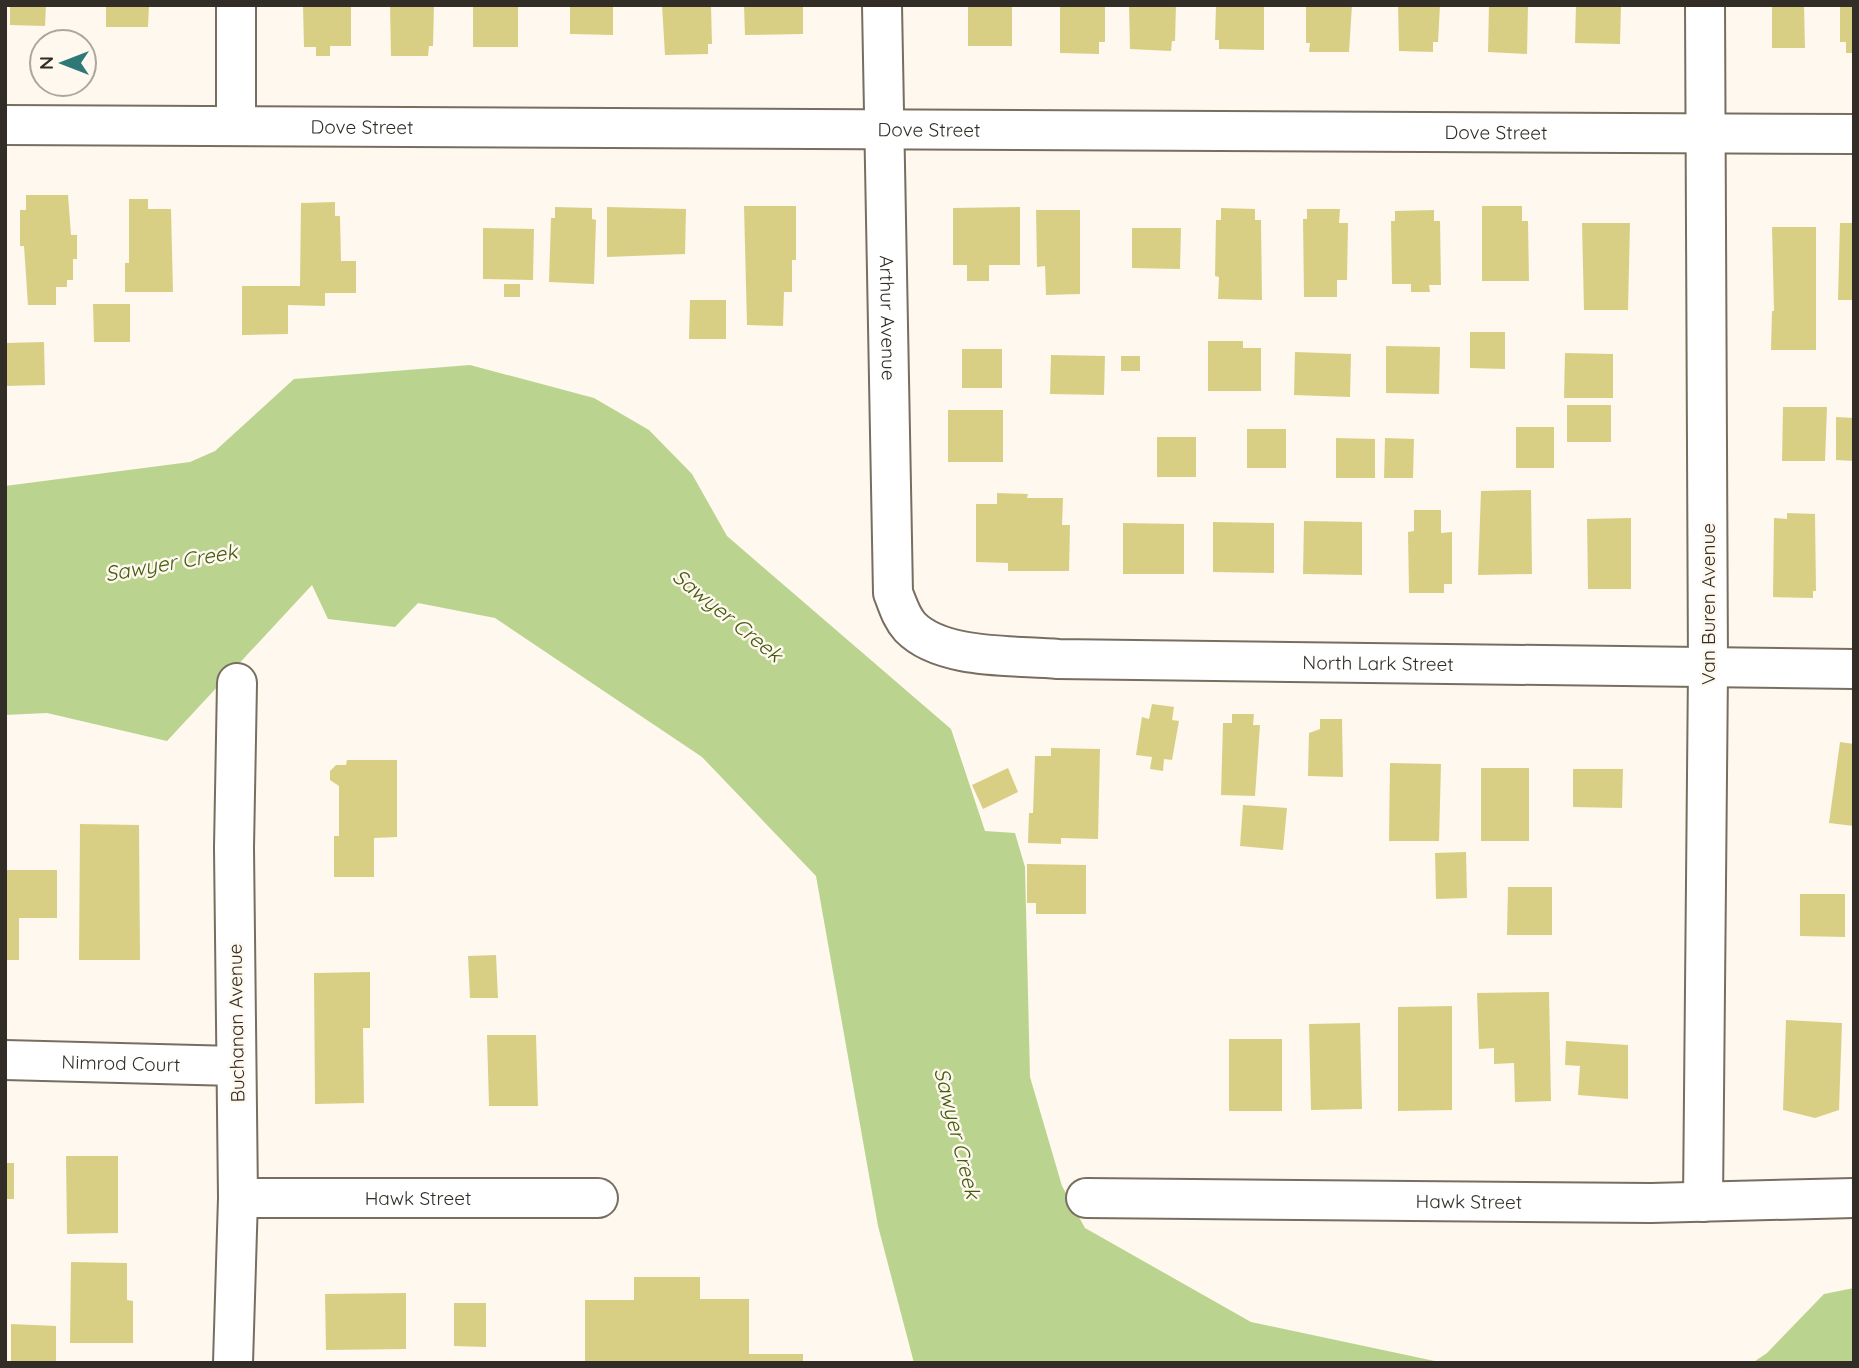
<svg xmlns="http://www.w3.org/2000/svg" width="1859" height="1368" font-family="Quicksand,sans-serif">
  <rect width="100%" height="100%" fill="#fef8ee"/>
  <g fill="#bad48f">
    <path d="M470,365l124,33 55,32 43,44 35,62 224,193 34,102 30,2 10,34 5,210 32,109 23,42 166,94 193,41h-530l-36,-137 -62,-350 -114,-119 -207,-139 -77,-15 -23,24 -67,-8 -16,-34 -145,156 -120,-28 -42,2v-229l185,-24 25,-11 79,-72z"/>
    <path d="M1854,1288v75h-102l15,-10 57,-59z"/>
  </g>
  <g fill="#d9cf84">
    <path d="M10,5h36l-1,21 -35,-1z"/>
    <path d="M106,5h43l-1,22h-42z"/>
    <path d="M303,5h48v41h-21v10h-14v-9h-12z"/>
    <path d="M390,5h44l-1,41h-4l-1,10h-37z"/>
    <rect x="473" y="5" width="45" height="42"/>
    <path d="M570,5h43v30l-43,-1z"/>
    <path d="M662,5h49l1,39h-4v10l-43,1z"/>
    <path d="M744,5h59v29l-58,1z"/>
    <rect x="968" y="5" width="44" height="41"/>
    <path d="M1060,5h45v37h-6v12l-39,-1z"/>
    <path d="M1129,5h47l-1,36h-3l-1,10 -41,-2z"/>
    <path d="M1216,5h48v45l-45,-1v-9h-4z"/>
    <path d="M1306,5h46l-3,47h-40l1,-9h-4z"/>
    <path d="M1398,5h42l-2,37h-5v10l-34,-1z"/>
    <path d="M1489,5h39l-1,49 -39,-2z"/>
    <path d="M1576,5h45l-1,39 -45,-1z"/>
    <path d="M1772,5h32l1,43h-33z"/>
    <path d="M1840,5h14v48h-8v-11h-6z"/>
    <path d="M26,195h42l3,40h6v24h-4v21h-6v7h-11v18h-28l-4,-59h-4v-36h6z"/>
    <path d="M129,199h19v10h23l2,83h-48v-29h4z"/>
    <path d="M335,202v14h5l1,45h15v32h-31v13l-37,-1v29l-46,1v-49h58l1,-83z"/>
    <path d="M744,206h52v54h-4v32h-8l-1,34 -36,-1z"/>
    <path d="M1482,206h40v15h6l1,60h-47z"/>
    <path d="M555,207l37,1v11l4,1 -2,64 -45,-2 2,-64h4z"/>
    <path d="M607,207l79,2 -1,45 -78,3z"/>
    <path d="M1020,207v58h-31v16h-22v-16h-14v-57z"/>
    <path d="M1221,208l34,1v11h6l1,80 -44,-1 1,-22 -4,-1 1,-56h5z"/>
    <path d="M1307,209h33l-1,14h9l-1,57h-10v17h-33l-1,-78h4z"/>
    <path d="M1036,210h44v84l-34,1 -1,-29 -8,1z"/>
    <path d="M1434,210v11h6l1,64h-12l1,7h-19v-8h-19l-1,-63h4v-10z"/>
    <path d="M1582,223h48l-2,87h-44z"/>
    <path d="M1840,223h14v77h-16z"/>
    <path d="M1772,227h44v123h-45l1,-39h2z"/>
    <path d="M483,228l51,1 -1,51 -50,-1z"/>
    <path d="M1132,228h49l-1,41 -48,-1z"/>
    <rect x="504" y="284" width="16" height="13"/>
    <path d="M690,300h36v39h-37z"/>
    <path d="M93,304h37v38h-36z"/>
    <path d="M1470,332h35v37l-35,-1z"/>
    <path d="M1208,341h35v7h18v43h-53z"/>
    <path d="M44,342l1,43 -40,1v-43z"/>
    <path d="M1386,346l54,1 -1,47 -53,-1z"/>
    <rect x="962" y="349" width="40" height="39"/>
    <path d="M1295,352l56,2 -1,43 -56,-2z"/>
    <path d="M1565,353l48,1v44h-49z"/>
    <path d="M1051,355l54,1 -1,39 -54,-1z"/>
    <rect x="1121" y="356" width="19" height="15"/>
    <rect x="1567" y="405" width="44" height="37"/>
    <path d="M1783,407h44l-2,54h-43z"/>
    <rect x="948" y="410" width="55" height="52"/>
    <path d="M1836,417l18,1v43l-18,-1z"/>
    <rect x="1516" y="427" width="38" height="41"/>
    <rect x="1247" y="429" width="39" height="39"/>
    <rect x="1157" y="437" width="39" height="40"/>
    <path d="M1336,438l39,1v39h-39z"/>
    <path d="M1385,438l29,1 -1,39h-29z"/>
    <path d="M1531,490l1,84 -54,1 3,-84z"/>
    <path d="M997,493l31,1 -1,4h36l-1,27h8l-1,46h-61v-8l-32,-1v-58h21z"/>
    <path d="M1414,510h27v23l11,-1v52h-8v9h-35l-1,-61 6,-1z"/>
    <path d="M1787,513l28,1 1,77h-3v7l-40,-1 1,-79 13,1z"/>
    <path d="M1631,518v71h-43l-1,-70z"/>
    <path d="M1304,521l58,1v53l-59,-1z"/>
    <path d="M1213,522l61,1v50l-61,-1z"/>
    <path d="M1123,523l61,1v50h-61z"/>
    <path d="M1152,704l22,3 -2,13 7,1 -7,39 -8,-1 -1,12 -13,-2 2,-12 -16,-2 6,-38 7,2z"/>
    <path d="M1232,714h22l-1,11h7l-5,71 -34,-1 2,-72h9z"/>
    <path d="M1320,719h22l1,58 -35,-1 1,-43 11,-4z"/>
    <path d="M1840,742l14,2v82l-25,-3z"/>
    <path d="M1051,748l49,1 -2,90 -37,-1v6l-33,-1 1,-30h4l2,-57h16z"/>
    <path d="M347,760h50v77l-23,1v39h-40v-41h5v-50l-9,-6v-9l6,-6h10z"/>
    <path d="M1390,763l51,1 -2,77h-50z"/>
    <path d="M1008,768l10,24 -35,17 -11,-24z"/>
    <rect x="1481" y="768" width="48" height="73"/>
    <path d="M1573,769h50l-1,39 -49,-1z"/>
    <path d="M1243,805l44,3 -4,42 -43,-4z"/>
    <path d="M80,824l59,1 1,135h-61z"/>
    <path d="M1466,852l1,46 -31,1 -1,-46z"/>
    <path d="M1027,864l59,1v49h-50v-11h-9z"/>
    <path d="M5,870h52v48h-38v42h-14z"/>
    <path d="M1508,887h44v48h-45z"/>
    <path d="M1800,894h45v43l-45,-1z"/>
    <path d="M496,955l2,43h-28l-2,-42z"/>
    <path d="M370,972v56h-7l1,75 -49,1 -1,-131z"/>
    <path d="M1549,992l2,109 -36,1 -1,-39 -20,1v-16l-15,1 -2,-56z"/>
    <path d="M1452,1006v104l-54,1v-104z"/>
    <path d="M1786,1020l56,3 -3,87 -24,8 -32,-8z"/>
    <path d="M1360,1023l2,86 -51,1 -2,-86z"/>
    <path d="M487,1035h49l2,71h-49z"/>
    <rect x="1229" y="1039" width="53" height="72"/>
    <path d="M1566,1041l62,4v54l-50,-4 2,-29 -15,-1z"/>
    <path d="M66,1156h52v77l-51,1z"/>
    <rect x="5" y="1163" width="9" height="36"/>
    <path d="M71,1262l56,1v37l6,1v42h-63z"/>
    <path d="M634,1277h66v22h49v55h54v9h-218v-63h49z"/>
    <path d="M406,1293v56l-80,1 -1,-56z"/>
    <path d="M454,1303h32v44l-32,-1z"/>
    <path d="M11,1324l45,2v37h-45z"/>
  </g>
  <g fill="none" stroke-linecap="round" stroke-linejoin="round">
    <defs>
      <g id="minor">
        <path id="s1" d="M882,5l11,588c5,12 8,24 17,34 32,33 105,28 148,32l796,10"/>
        <path id="s2" d="M5,125l1849,9"/>
        <path d="M236,126v-121"/>
        <path id="s3" d="M5,1060l230,6"/>
        <path id="s4" d="M238,1198h360"/>
        <path id="s5" d="M1086,1198l565,5 203,-5"/>
        <path d="M1703,1202l5,-533 -3,-664"/>
        <path d="M233,1363l5,-165 -4,-350 3,-165"/>
      </g>
    </defs>
    <use href="#minor" stroke="#776e60" stroke-width="42"/>
    <use href="#minor" stroke="#fff" stroke-width="38"/>
  </g>
  <g text-anchor="middle" dominant-baseline="central" stroke-width="5" stroke-linejoin="round" paint-order="stroke">
    <g font-size="19" fill="#322e27" stroke="#fef8ee">
      <text stroke="none"><textPath href="#s2" startOffset="357">Dove Street</textPath></text>
      <text stroke="none"><textPath href="#s2" startOffset="924">Dove Street</textPath></text>
      <text stroke="none"><textPath href="#s2" startOffset="1491">Dove Street</textPath></text>
      <text stroke="none"><textPath href="#s1" startOffset="313">Arthur Avenue</textPath></text>
      <text transform="translate(1708 604) rotate(-90)">Van Buren Avenue</text>
      <text stroke="none"><textPath href="#s1" startOffset="1101">North Lark Street</textPath></text>
      <text transform="translate(236 1023) rotate(-91)">Buchanan Avenue</text>
      <text stroke="none"><textPath href="#s3" startOffset="116">Nimrod Court</textPath></text>
      <text stroke="none"><textPath href="#s4" startOffset="180">Hawk Street</textPath></text>
      <text stroke="none"><textPath href="#s5" startOffset="383">Hawk Street</textPath></text>
    </g>
    <g font-size="21" font-style="italic" fill="#455b10" stroke="#fef8ee">
      <text transform="translate(171 562) rotate(-10)">Sawyer Creek</text>
      <text transform="translate(728 615) rotate(39)">Sawyer Creek</text>
      <text transform="translate(958 1133) rotate(76)">Sawyer Creek</text>
    </g>
  </g>
  <rect width="1859" height="1368" fill="none" stroke="#322e27" stroke-width="14"/>
  <g transform="translate(63 63) rotate(270)"><circle r="33" fill="#fef8ee" stroke="#aca79e" stroke-width="2"/>
  <path d="M0-5L12 26L0 18L-12 26Z" fill="#2e7878"/>
  <text y="-10" font-size="19" font-weight="bold" text-anchor="middle" fill="#322e27">N</text>
  </g>
</svg>
